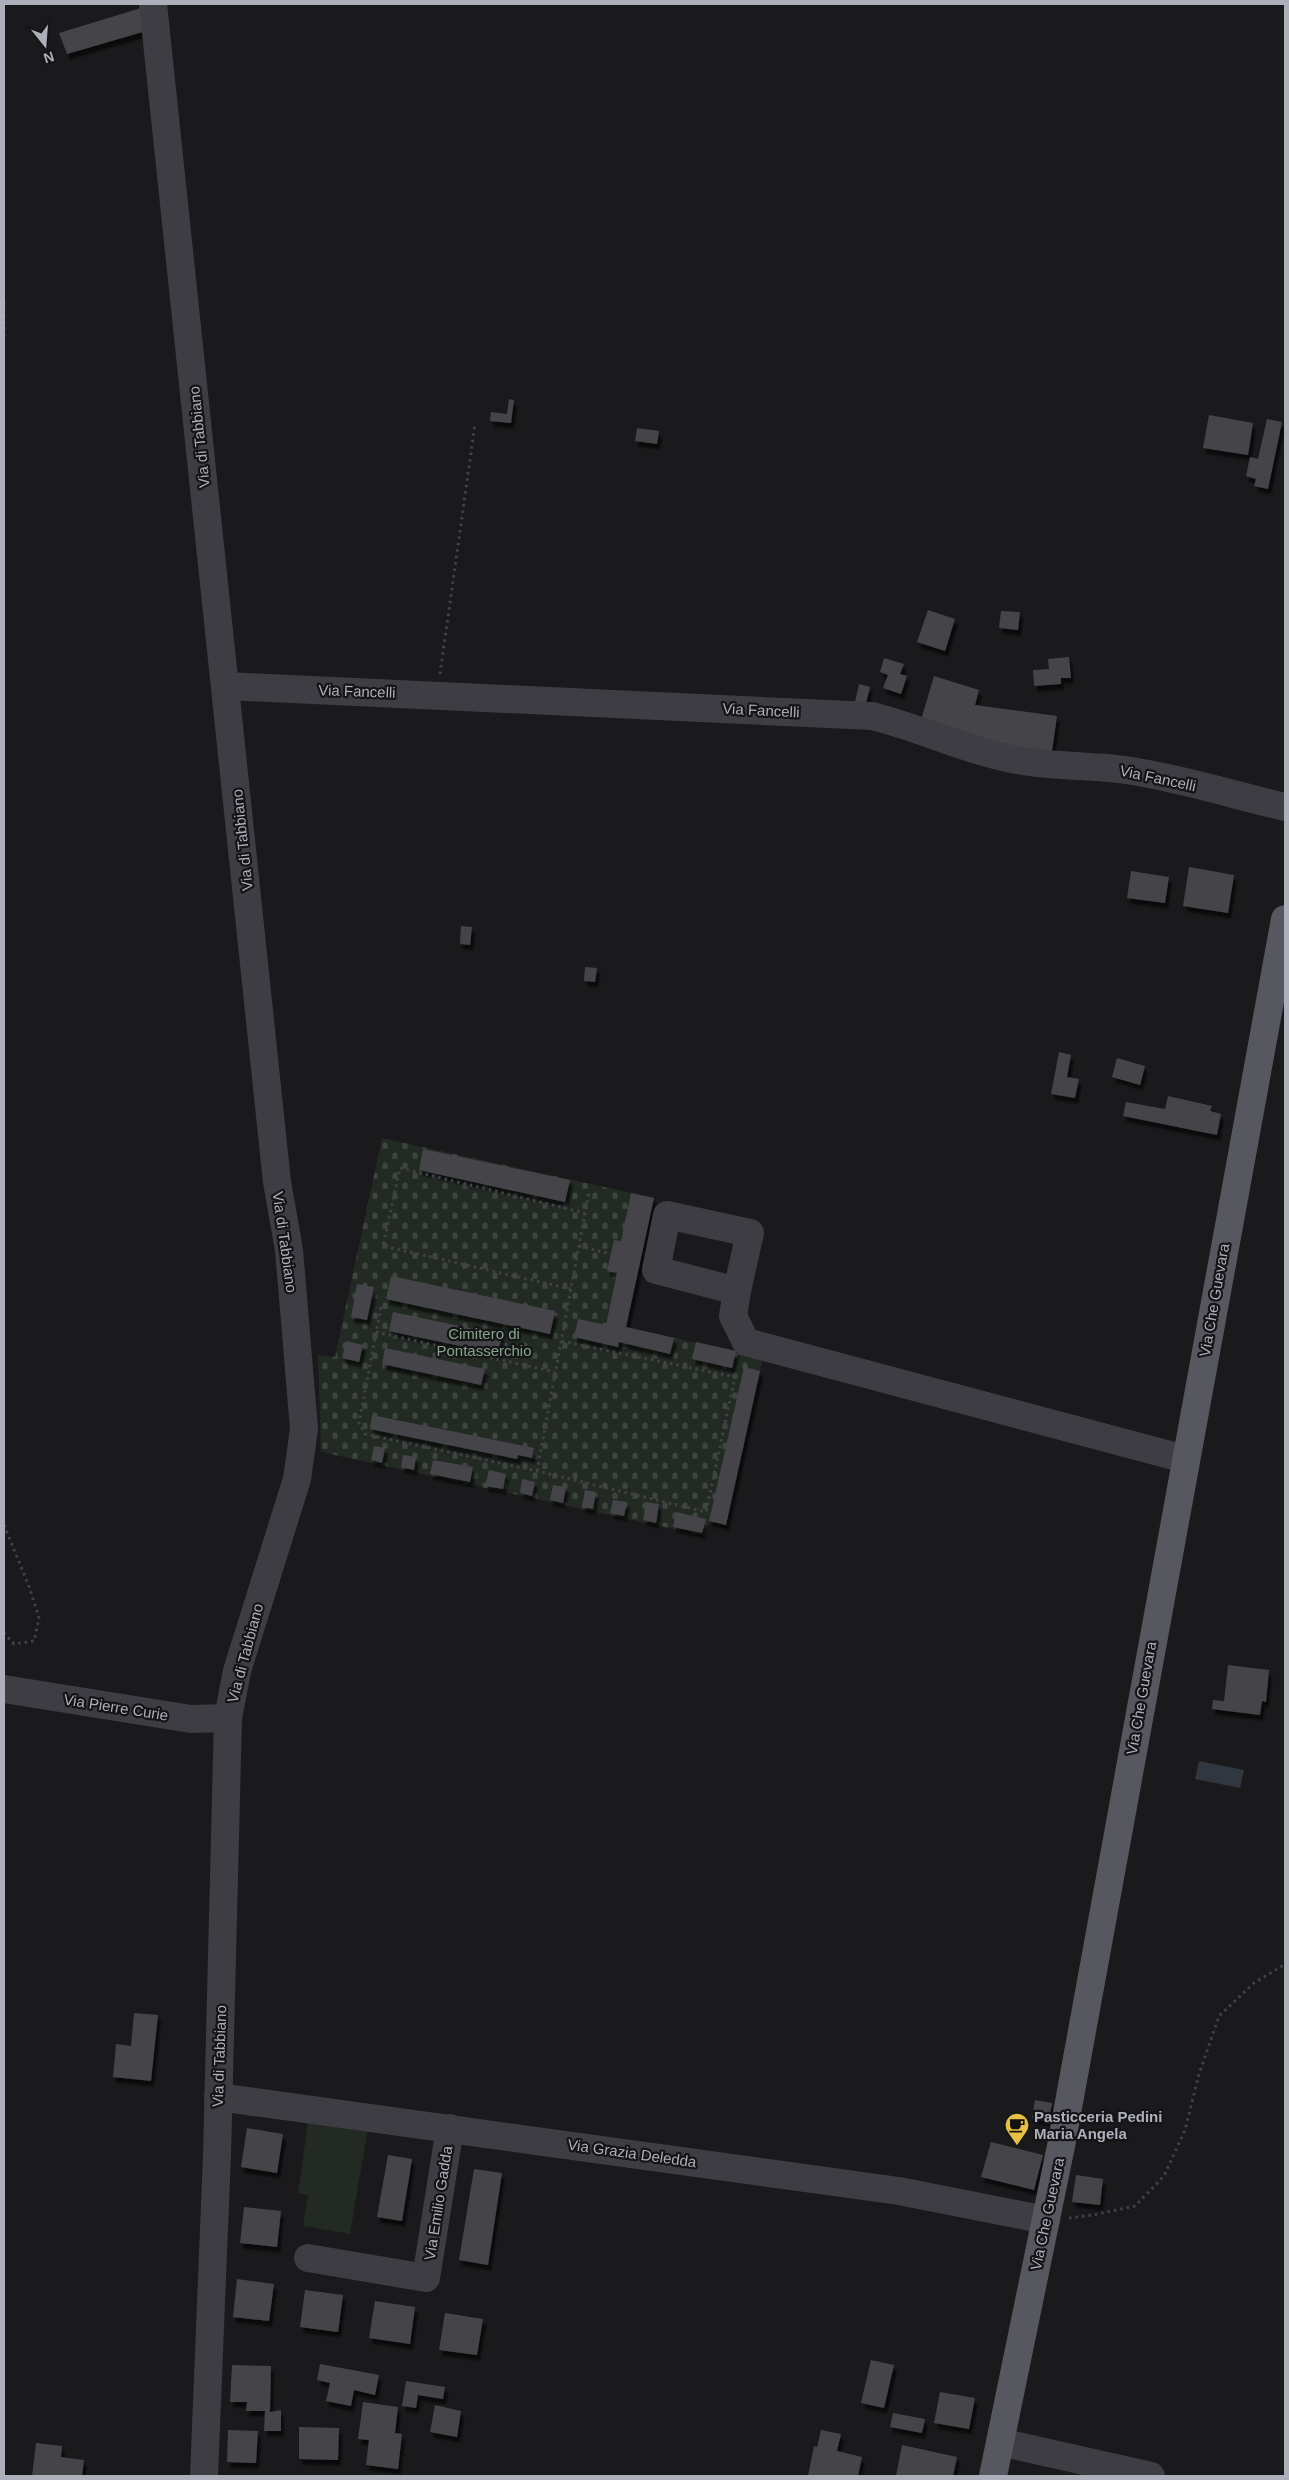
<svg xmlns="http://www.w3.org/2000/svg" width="1289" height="2480" font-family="Arial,sans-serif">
  <defs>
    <pattern id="cemetery-stones" width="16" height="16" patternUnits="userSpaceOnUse" patternTransform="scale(1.25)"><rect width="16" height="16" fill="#222a23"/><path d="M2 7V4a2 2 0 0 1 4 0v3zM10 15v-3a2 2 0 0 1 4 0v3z" fill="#3f4641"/></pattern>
    <filter id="shadow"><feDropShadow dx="3" dy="5.5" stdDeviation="1" flood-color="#0009"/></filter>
  </defs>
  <rect width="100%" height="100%" fill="#1a1a1c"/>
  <path fill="#222a23" d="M308,2122l60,6 -18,106 -47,-8 5,-30 -10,-3z"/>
  <path fill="url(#cemetery-stones)" d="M382,1138l272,60 -28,129 137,31 -37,167 -16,-4 -4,15 -385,-84 -3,-97 17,2z"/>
  <path fill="#30373f" d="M1199,1761l45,9 -4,18 -45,-9z"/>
  <g fill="#444549" filter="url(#shadow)">
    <path d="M141,8l5,23 -79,23 -8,-21z"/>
    <path d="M509,399l5,1 -3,23 -21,-2 1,-9 16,2z"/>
    <path d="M1209,415l44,8 -5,32 -45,-7z"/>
    <path d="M1267,419l15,3 -14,67 -14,-3 2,-7 -10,-3 4,-19 8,2z"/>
    <path d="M637,428l22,3 -2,13 -22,-3z"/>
    <path d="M928,610l27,9 -10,32 -28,-9z"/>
    <path d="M1001,611l19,1 -2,18 -19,-2z"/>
    <path d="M1069,657l2,21h-10v6l-27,2 -1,-16 16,-1 -1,-10z"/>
    <path d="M884,658l20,6 -4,10 7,2 -6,18 -18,-6 5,-13 -8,-3z"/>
    <path d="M934,676l45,14 -4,15 82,11 -6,42 -130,-38z"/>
    <path d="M859,684l11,3 -4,16 -11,-1z"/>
    <path d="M1189,867l45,8 -6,38 -45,-7z"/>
    <path d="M1131,871l38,6 -4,26 -38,-5z"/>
    <path d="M461,926l11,1 -2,18 -10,-1z"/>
    <path d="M585,967l12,1 -2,14 -11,-1z"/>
    <path d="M1059,1052l12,3 -4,22 12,2 -4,19 -24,-4z"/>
    <path d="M1117,1058l28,8 -5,19 -28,-8z"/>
    <path d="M1168,1096l44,10 -2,5 11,3 -4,21 -94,-19 3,-14 39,7z"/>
    <path d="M423,1149l147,31 -5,22 -146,-32z"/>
    <path d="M631,1193l23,5 -28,129 48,11 -4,16 -51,-12 -1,5 -44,-10 4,-18 28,6 11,-52 -10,-2 7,-31 7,1z"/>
    <path d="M391,1276l164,35 -5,23 -164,-35z"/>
    <path d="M357,1284l17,3 -7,33 -16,-3z"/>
    <path d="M393,1312l109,23 -4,19 -109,-23z"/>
    <path d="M346,1341l17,4 -4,17 -17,-4z"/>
    <path d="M696,1342l40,9 -4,17 -40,-9z"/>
    <path d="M385,1348l100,21 -4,16 -99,-21z"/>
    <path d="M744,1367l16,4 -34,154 -17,-4z"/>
    <path d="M372,1415l162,33 -2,10 -14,-3 -1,4 -147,-30z"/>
    <path d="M374,1446l11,2 -3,15 -11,-3z"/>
    <path d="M403,1455l13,2 -2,13 -13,-3z"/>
    <path d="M433,1460l40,7 -3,15 -40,-8z"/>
    <path d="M489,1470l17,4 -3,15 -18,-3z"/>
    <path d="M522,1479l13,3 -3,14 -12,-3z"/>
    <path d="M553,1485l13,2 -3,16 -13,-3z"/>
    <path d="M585,1490l11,2 -3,17 -11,-2z"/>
    <path d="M613,1500l14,2 -3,14 -14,-3z"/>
    <path d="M646,1502l13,2 -3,19 -13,-3z"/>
    <path d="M676,1512l30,7 -4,14 -29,-6z"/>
    <path d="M1228,1665l41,5 -3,32 -4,-1 -2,14 -48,-6 1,-9 11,1z"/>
    <path d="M134,2013l24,2 -7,66 -38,-4 3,-33 15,2z"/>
    <path d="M1035,2100l17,3 -3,19 -17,-4z"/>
    <path d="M247,2128l36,6 -6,39 -36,-6z"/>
    <path d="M991,2142l52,13 -9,35 -53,-13z"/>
    <path d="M388,2155l24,4 -10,62 -25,-4z"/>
    <path d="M474,2169l28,4 -14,92 -29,-5z"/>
    <path d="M1076,2175l27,4 -3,26 -28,-3z"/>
    <path d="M244,2207l37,4 -4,36 -37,-4z"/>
    <path d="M237,2279l37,5 -5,37 -36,-4z"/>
    <path d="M305,2290l38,5 -5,37 -38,-5z"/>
    <path d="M375,2301l40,6 -5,37 -41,-6z"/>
    <path d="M445,2313l38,6 -6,36 -38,-5z"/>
    <path d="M871,2360l23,5 -10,43 -23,-5z"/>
    <path d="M320,2364l59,11 -4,20 -21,-5 -3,16 -25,-5 4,-18 -13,-3z"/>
    <path d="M232,2365l39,1 -1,46 11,-2v21h-17l1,-20h-19l1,-9h-17z"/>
    <path d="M406,2381l39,6 -2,12 -25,-4 -2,13 -14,-2z"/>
    <path d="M940,2392l35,6 -6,31 -35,-6z"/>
    <path d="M363,2402l35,5 -3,26 7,1 -4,35 -32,-4 3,-25 -11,-1z"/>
    <path d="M435,2405l26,6 -4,26 -27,-5z"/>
    <path d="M893,2413l32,6 -3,14 -32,-6z"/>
    <path d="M299,2427l40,1 -1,32 -39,-1z"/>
    <path d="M228,2430l30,1 -2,32 -29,-1z"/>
    <path d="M821,2430l20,4 -4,17 25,6 -4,19h-50l6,-30 3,1z"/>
    <path d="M36,2443l26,3 -1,11 23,3 -2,16h-50z"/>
    <path d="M902,2445l55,12 -4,19h-57z"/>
  </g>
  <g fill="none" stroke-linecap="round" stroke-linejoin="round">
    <g stroke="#414247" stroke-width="3" stroke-dasharray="2.5 4" stroke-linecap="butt">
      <path d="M4,302v38"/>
      <path d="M440,674l35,-250"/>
      <path d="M579,1246l32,8"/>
      <path d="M571,1289l-188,-43 17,-78 185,45"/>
      <path d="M381,1307l-22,116 6,11 172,37 169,41 29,-135 -174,-36"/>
      <path d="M376,1332l179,40"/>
      <path d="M537,1471l52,-279"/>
      <path d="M4,1525l26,64 9,29 -5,23 -20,3 -10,-11"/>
      <path d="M1069,2218l24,-3 42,-9 29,-30 21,-46 14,-56 20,-58 35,-33 31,-19"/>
    </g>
    <g stroke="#3d3d43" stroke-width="28">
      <path d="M153,4l124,1178 12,68 15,179 -7,50 -60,192 -9,47 -11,437 -13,321"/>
      <path d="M226,686l646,30c49,12 95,35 145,44 36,7 73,5 109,10 54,8 107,25 159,37"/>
      <path d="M737,1291l13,-58 -83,-18 -11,55 81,21 -4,25 13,26 439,117"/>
      <path d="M4,1689l187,30 37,-1"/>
      <path d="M218,2097l681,94 147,29"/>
      <path d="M308,2258l118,20 24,-150"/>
      <path d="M1000,2442l151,34"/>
    </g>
    <path stroke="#57585f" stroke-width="28" d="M993,2476l68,-330 224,-1227"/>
  </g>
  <defs>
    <symbol id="cafe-pin" viewBox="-11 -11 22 30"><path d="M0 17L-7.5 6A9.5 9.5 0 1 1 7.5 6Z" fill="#e8bf45" stroke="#151517"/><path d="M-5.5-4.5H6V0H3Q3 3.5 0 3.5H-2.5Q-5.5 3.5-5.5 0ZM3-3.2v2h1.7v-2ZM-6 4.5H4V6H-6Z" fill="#111"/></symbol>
  </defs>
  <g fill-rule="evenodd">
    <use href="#cafe-pin" x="1003" y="2111" width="28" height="38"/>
  </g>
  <g text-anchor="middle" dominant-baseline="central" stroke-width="4.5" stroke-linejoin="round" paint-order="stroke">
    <g font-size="15" fill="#adb0ba" stroke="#151517">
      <text transform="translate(199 437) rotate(-96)">Via di Tabbiano</text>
      <text transform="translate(357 691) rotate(2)">Via Fancelli</text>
      <text transform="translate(761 710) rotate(3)">Via Fancelli</text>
      <text transform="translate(1158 778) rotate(12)">Via Fancelli</text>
      <text transform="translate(242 840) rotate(-96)">Via di Tabbiano</text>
      <text transform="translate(285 1242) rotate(82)">Via di Tabbiano</text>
      <text transform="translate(1214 1300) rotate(-80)">Via Che Guevara</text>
      <text transform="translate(245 1653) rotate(-75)">Via di Tabbiano</text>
      <text transform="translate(1141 1698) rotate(-80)">Via Che Guevara</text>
      <text transform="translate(116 1707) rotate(9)">Via Pierre Curie</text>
      <text transform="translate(219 2056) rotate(-88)">Via di Tabbiano</text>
      <text transform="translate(632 2153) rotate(8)">Via Grazia Deledda</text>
      <text transform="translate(438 2203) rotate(-81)">Via Emilio Gadda</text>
      <text transform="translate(1047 2214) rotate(-78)">Via Che Guevara</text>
    </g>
    <g font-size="15" fill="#85a48a" stroke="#151517">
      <text x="484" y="1333">Cimitero di<tspan x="484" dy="17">Pontasserchio</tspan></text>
    </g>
    <g font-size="15" font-weight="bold" fill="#adb0ba" stroke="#151517" text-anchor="start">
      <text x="1034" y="2116">Pasticceria Pedini<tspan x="1034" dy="17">Maria Angela</tspan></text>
    </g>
  </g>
  <rect width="1289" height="2480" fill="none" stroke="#adb0ba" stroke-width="10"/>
  <g transform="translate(45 45) rotate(163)" stroke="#151517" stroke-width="4" paint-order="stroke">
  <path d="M0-4L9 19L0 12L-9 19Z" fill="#adb0ba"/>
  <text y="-8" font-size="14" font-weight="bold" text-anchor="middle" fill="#adb0ba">N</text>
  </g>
</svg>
